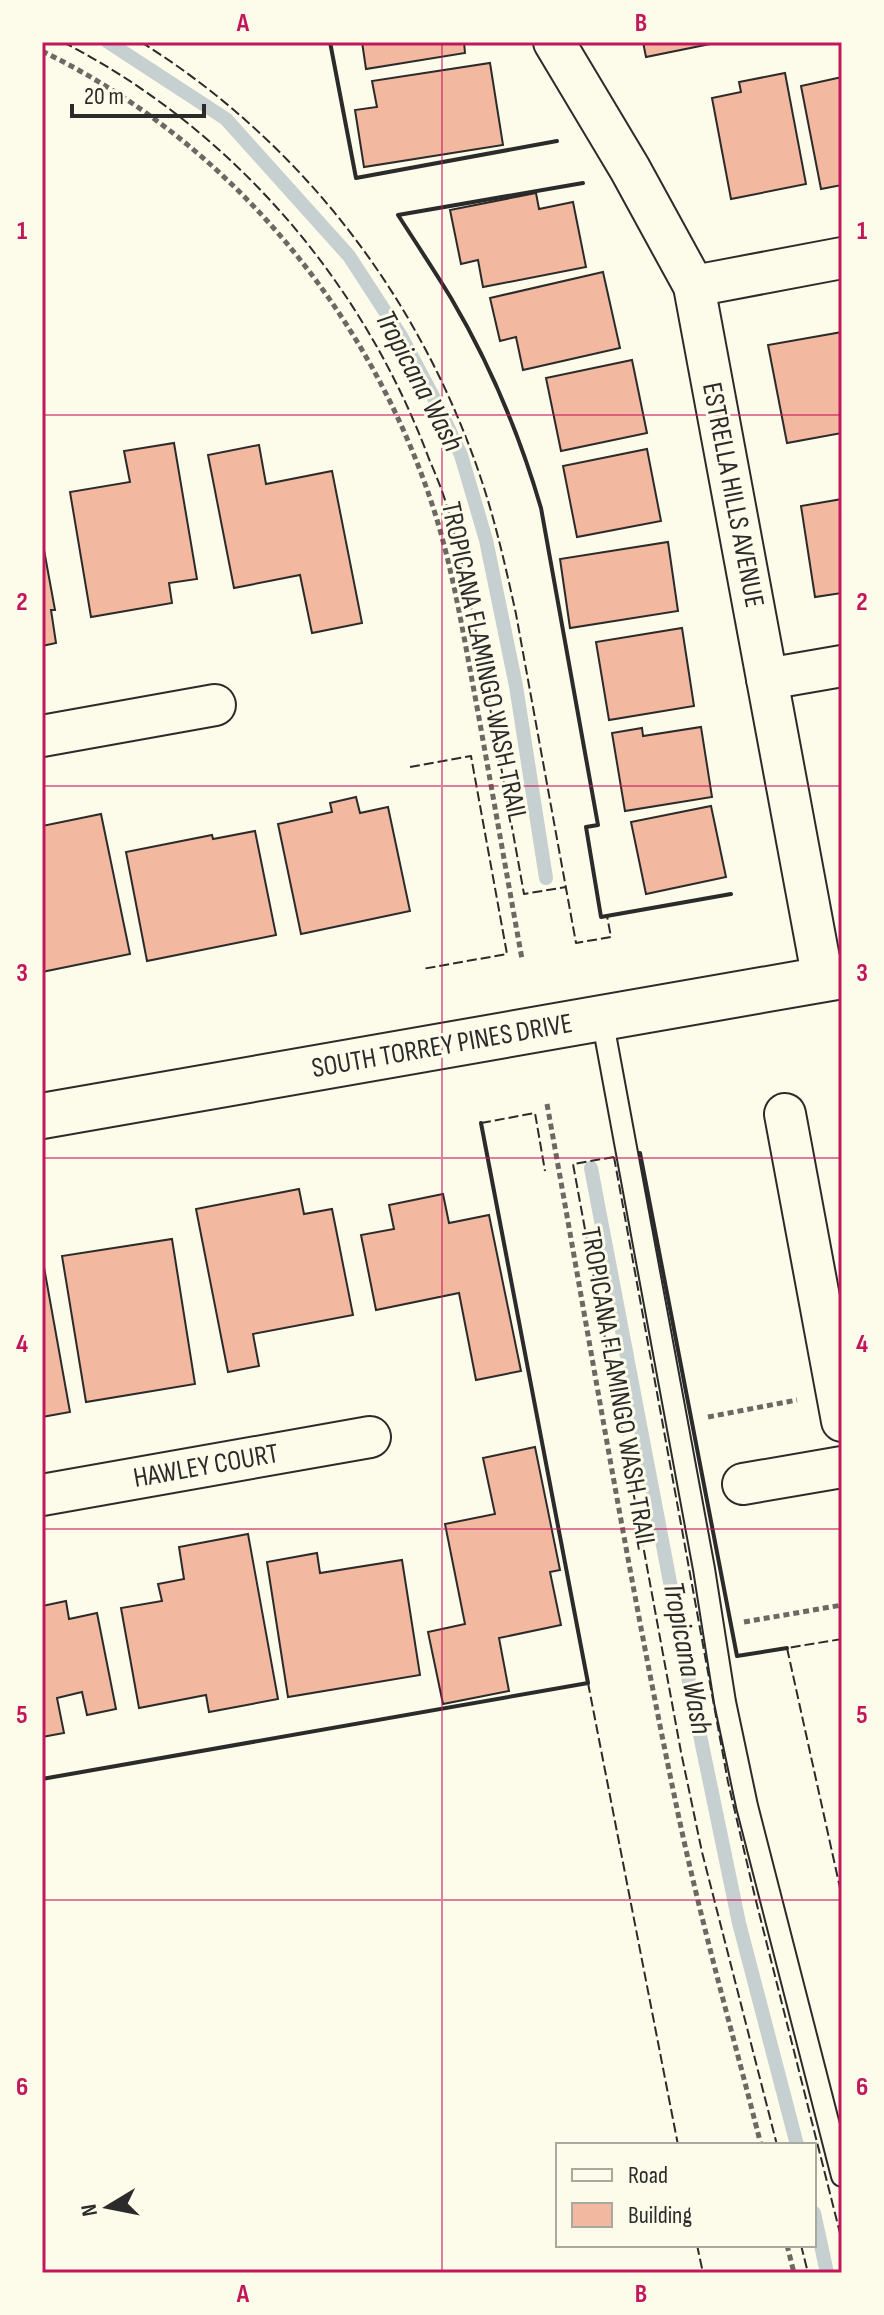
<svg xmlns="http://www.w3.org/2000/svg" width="884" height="2315" font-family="'Sofia Sans Condensed',sans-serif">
  <rect width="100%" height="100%" fill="#fdfbea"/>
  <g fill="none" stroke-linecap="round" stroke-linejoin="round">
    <g stroke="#c7d0d0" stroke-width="14">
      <path d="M108,42l118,77 123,137 52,80 35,66 25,53 25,85 30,146 30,192"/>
      <path d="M591,1168l98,514 50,241 58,222"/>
      <path d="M814,2213l13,60"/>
    </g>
  </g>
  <g fill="#f2b8a0" stroke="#2b2b2b" stroke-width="2">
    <path d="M362,42h102l1,11 -99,16z"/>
    <path d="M643,42h77l-74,15z"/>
    <path d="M490,63l13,82 -139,22 -9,-57 22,-3 -5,-26z"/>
    <path d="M785,73l21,111 -75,15 -19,-101 29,-6 -2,-10z"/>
    <path d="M842,77v108l-21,4 -20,-103z"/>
    <path d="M536,193l3,16 34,-7 13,65 -103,20 -5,-27 -17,4 -11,-54z"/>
    <path d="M603,272l17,76 -97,22 -7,-33 -16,4 -10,-43z"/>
    <path d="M842,332v101l-55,10 -19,-98z"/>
    <path d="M632,360l15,73 -86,18 -15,-73z"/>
    <path d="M174,443l23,136 -28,4 3,20 -81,14 -21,-125 60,-10 -6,-31z"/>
    <path d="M259,445l7,39 66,-13 30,152 -50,10 -12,-58 -66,13 -26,-133z"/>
    <path d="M647,449l14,72 -84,16 -14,-71z"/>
    <path d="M842,499v94l-27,4 -14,-91z"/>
    <path d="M42,539l13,71h-4l5,33 -14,3z"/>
    <path d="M668,542l10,69 -108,17 -10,-69z"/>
    <path d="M682,628l12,78 -85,14 -13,-78z"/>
    <path d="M701,727l11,70 -87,14 -13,-78 30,-5 1,8z"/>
    <path d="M356,797l4,16 28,-6 22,104 -109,23 -23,-110 54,-12 -2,-9z"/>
    <path d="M711,806l15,71 -80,17 -15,-72z"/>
    <path d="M101,814l29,140 -88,18v-146z"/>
    <path d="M255,831l21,104 -129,26 -21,-109 86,-17 1,4z"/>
    <path d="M299,1189l5,25 28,-5 21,106 -100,19 6,32 -31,6 -32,-163z"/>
    <path d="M443,1194l6,29 40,-8 32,156 -45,9 -17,-87 -83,17 -15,-75 33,-6 -5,-24z"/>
    <path d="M172,1239l23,145 -109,18 -24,-146z"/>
    <path d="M42,1256l28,156 -28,5z"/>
    <path d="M535,1447l25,123 -10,2 11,53 -62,13 10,53 -66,13 -15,-72 37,-8 -20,-100 50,-10 -12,-56z"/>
    <path d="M248,1534l30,165 -69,13 -3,-17 -67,13 -18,-100 41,-7 -4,-17 26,-5 -5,-32z"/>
    <path d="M317,1553l3,20 82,-13 18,115 -132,22 -21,-135z"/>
    <path d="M66,1601l3,18 28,-6 19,96 -29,6 -5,-23 -25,6 7,35 -22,4v-131z"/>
  </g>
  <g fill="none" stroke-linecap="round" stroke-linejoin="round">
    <defs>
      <path id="lane" d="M602,1018l102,551 21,133 22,104 95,370"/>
      <g id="street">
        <path d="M554,42l76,127 64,117 129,694"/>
        <path d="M694,286l148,-28"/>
        <path d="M767,679l75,-13"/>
        <path d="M42,736l173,-31"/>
        <path d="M785,1114l57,307"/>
        <path d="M743,1484l99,-17"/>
        <path d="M42,1495l328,-58"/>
      </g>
      <path id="secondary" d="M42,1116l800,-140"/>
    </defs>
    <use href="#lane" stroke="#2b2b2b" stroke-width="24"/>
    <use href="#street" stroke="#2b2b2b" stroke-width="44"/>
    <use href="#secondary" stroke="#2b2b2b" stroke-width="48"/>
    <g stroke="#6a6964" stroke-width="5" stroke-dasharray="6 4" stroke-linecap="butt">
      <path d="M42,51c187,91 327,260 391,456 20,62 30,126 42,189 16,88 31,175 47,263"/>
      <path d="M547,1104c42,232 80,465 128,695 24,117 57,231 86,346"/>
      <path d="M708,1417l89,-17"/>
      <path d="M744,1622l98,-17"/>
      <path d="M787,2245l7,28"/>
    </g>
    <use href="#lane" stroke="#fdfbea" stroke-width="20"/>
    <use href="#street" stroke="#fdfbea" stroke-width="40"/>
    <use href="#secondary" stroke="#fdfbea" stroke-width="44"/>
    <g stroke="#2b2b2b" stroke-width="2" stroke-dasharray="10 4" stroke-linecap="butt">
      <path d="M63,42c169,87 300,239 366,417 7,16 14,33 19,51 17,60 28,121 39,182 13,68 25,135 37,202l42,-7"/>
      <path d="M141,42c158,99 274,249 336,425 17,48 28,97 39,147l60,329 35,-6 -4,-21"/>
      <path d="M410,767l61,-11 36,198 -85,15"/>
      <path d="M481,1123l54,-10 10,58"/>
      <path d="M614,1157l114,625 27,115 87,344"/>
      <path d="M614,1157l-41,7 108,588 21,100 75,293"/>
      <path d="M842,1639l-55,9 55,249"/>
      <path d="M588,1683l90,462"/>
      <path d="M697,2245l6,28"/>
      <path d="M801,2245l7,28"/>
    </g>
    <g stroke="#2b2b2b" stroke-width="4">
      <path d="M330,42l26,136 201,-37"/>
      <path d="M583,183l-185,32c18,28 36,55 53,83 39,66 69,138 90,210l57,317 -12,2 15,90 130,-23"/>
      <path d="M640,1153l97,503 50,-8"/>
      <path d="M42,1779l546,-96 -107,-560"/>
    </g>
  </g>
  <path fill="none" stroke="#c2185b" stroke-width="2" stroke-opacity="0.55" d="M442,42v2231M42,415h800M42,786h800M42,1158h800M42,1529h800M42,1900h800"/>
  <g text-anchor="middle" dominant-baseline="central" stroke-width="6" stroke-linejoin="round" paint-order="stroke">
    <g font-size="28" fill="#2b2b2b" stroke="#fdfbea">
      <text transform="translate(733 495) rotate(79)">ESTRELLA HILLS AVENUE</text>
      <text transform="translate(484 662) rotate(78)">TROPICANA FLAMINGO WASH TRAIL</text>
      <text transform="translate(442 1046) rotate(-10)">SOUTH TORREY PINES DRIVE</text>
      <text transform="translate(618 1388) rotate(80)">TROPICANA FLAMINGO WASH TRAIL</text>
      <text transform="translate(206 1466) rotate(-10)">HAWLEY COURT</text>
    </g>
    <g font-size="30" font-style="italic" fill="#2b2b2b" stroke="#fdfbea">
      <text transform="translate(419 381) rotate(62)">Tropicana Wash</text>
      <text transform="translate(687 1658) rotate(79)">Tropicana Wash</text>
    </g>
  </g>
  <rect width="884" height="2315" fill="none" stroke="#fdfbea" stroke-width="88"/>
  <rect x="556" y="2143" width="260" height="104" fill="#fdfbea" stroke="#a9a89e" stroke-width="2"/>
  <rect x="572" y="2169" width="40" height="12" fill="#fdfbea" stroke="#a9a89e" stroke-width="2"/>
  <text x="628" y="2183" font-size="24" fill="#2b2b2b">Road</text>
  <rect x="572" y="2203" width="40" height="24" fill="#f2b8a0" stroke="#a9a89e" stroke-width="2"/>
  <text x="628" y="2223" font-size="24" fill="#2b2b2b">Building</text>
  <g transform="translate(108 2207) rotate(260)" stroke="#fdfbea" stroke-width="6" paint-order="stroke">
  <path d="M0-6L14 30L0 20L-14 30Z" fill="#2b2b2b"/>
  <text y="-12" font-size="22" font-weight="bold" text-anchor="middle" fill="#2b2b2b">N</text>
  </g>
  <path d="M72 104v12h132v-12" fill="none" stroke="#2b2b2b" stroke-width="4"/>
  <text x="84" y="104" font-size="24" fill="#2b2b2b" stroke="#fdfbea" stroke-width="6" paint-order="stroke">20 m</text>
  <rect x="44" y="44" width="796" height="2227" fill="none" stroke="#c2185b" stroke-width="3"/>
  <g font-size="26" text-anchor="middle" font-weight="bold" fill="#c2185b">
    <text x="243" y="31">A</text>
    <text x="641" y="31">B</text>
    <text x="22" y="239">1</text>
    <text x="862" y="239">1</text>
    <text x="22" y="610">2</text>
    <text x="862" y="610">2</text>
    <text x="22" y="981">3</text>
    <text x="862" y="981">3</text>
    <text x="22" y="1352">4</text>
    <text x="862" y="1352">4</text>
    <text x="22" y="1723">5</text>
    <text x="862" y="1723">5</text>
    <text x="22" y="2095">6</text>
    <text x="862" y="2095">6</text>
    <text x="243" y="2302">A</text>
    <text x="641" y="2302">B</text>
  </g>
</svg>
